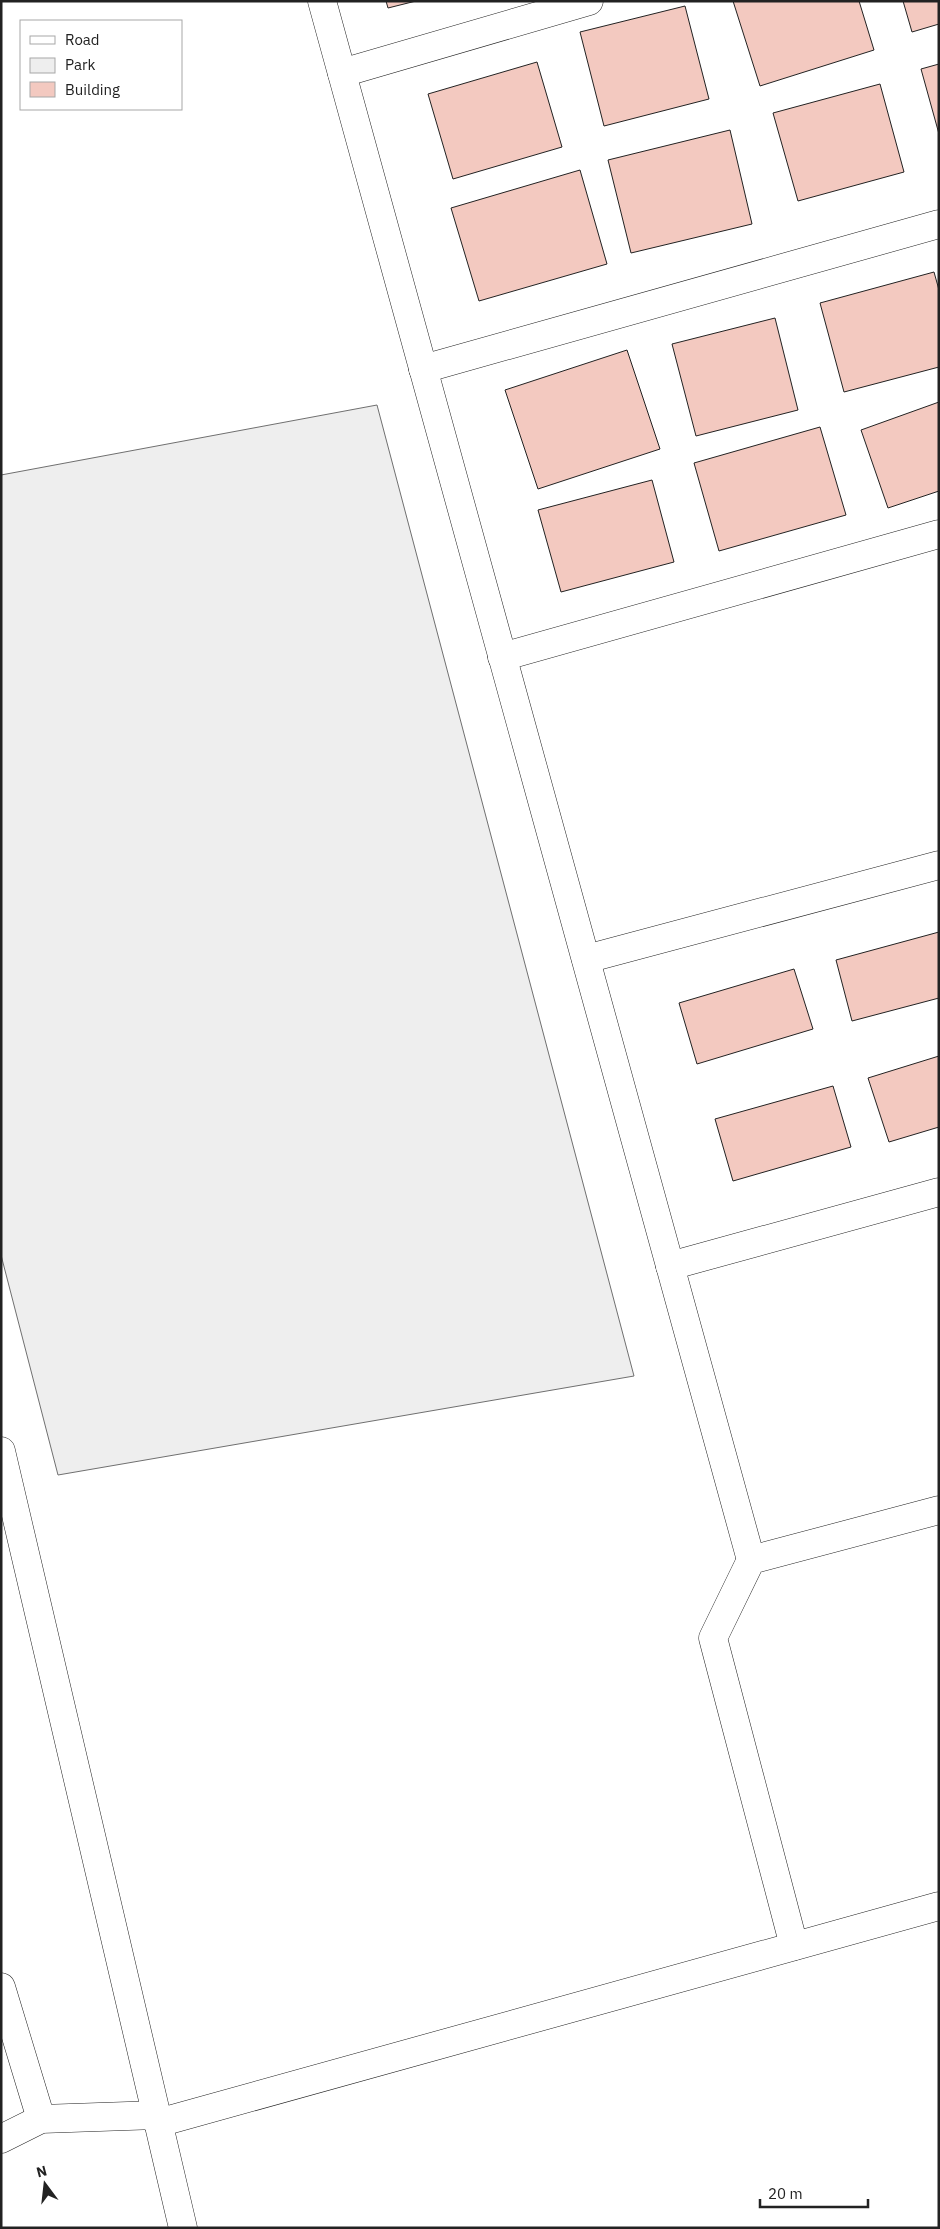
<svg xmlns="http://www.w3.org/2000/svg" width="940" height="2229" font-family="'IBM Plex Sans',sans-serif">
  <rect width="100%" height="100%" fill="#fff"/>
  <path fill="#eee" stroke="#6f6f6f" d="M377,405l257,971 -576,99 -57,-220v-780z"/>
  <g fill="#f3c9c0" stroke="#222">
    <path d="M386,1h30l-28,7z"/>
    <path d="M733,1h126l15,49 -114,36z"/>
    <path d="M903,1h36v23l-27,8z"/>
    <path d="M685,6l24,93 -105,27 -24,-94z"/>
    <path d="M537,62l25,85 -109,32 -25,-85z"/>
    <path d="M939,64v70l-18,-65z"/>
    <path d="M880,84l24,88 -106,29 -25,-88z"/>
    <path d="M730,130l22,94 -121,29 -23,-93z"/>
    <path d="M580,170l27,94 -128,37 -28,-93z"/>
    <path d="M934,272l5,18v77l-95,25 -24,-89z"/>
    <path d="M775,318l23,92 -102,26 -24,-92z"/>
    <path d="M627,350l33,99 -122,40 -33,-99z"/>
    <path d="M939,402v89l-51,17 -27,-78z"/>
    <path d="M820,427l26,88 -127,36 -25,-88z"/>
    <path d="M652,480l22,82 -113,30 -23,-82z"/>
    <path d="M939,932v66l-87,23 -16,-61z"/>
    <path d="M794,969l19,60 -116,35 -18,-61z"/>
    <path d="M939,1056v71l-50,15 -21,-64z"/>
    <path d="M833,1086l18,61 -118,34 -18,-62z"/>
  </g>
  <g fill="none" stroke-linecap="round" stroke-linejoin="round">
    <defs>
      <g id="minor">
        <path d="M322,1l429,1559"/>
        <path d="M342,73l247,-72"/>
        <path d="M423,369l516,-145"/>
        <path d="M502,657l437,-123"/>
        <path d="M586,959l353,-94"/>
        <path d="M670,1266l269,-74"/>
        <path d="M794,1946l-81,-308 38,-78 188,-50"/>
        <path d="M1,1987l40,132"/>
        <path d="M158,2123l781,-217"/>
        <path d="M1,2139l40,-20 116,-4"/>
      </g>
      <path id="tertiary" d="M1,1451l182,777"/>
    </defs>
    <use href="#minor" stroke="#222" stroke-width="29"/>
    <use href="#tertiary" stroke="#222" stroke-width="29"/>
    <use href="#minor" stroke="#fff" stroke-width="28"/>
    <use href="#tertiary" stroke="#fff" stroke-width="28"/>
  </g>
  <rect width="940" height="2229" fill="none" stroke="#222222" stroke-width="5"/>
  <rect x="20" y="20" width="162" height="90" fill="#ffffff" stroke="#a7a7a7"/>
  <rect x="30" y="36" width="25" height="8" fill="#ffffff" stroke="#a7a7a7"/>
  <text x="65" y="45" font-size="15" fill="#222222">Road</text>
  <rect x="30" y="58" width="25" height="15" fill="#eeeeee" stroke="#a7a7a7"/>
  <text x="65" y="70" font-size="15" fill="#222222">Park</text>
  <rect x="30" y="82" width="25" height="15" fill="#f3c9c0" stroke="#a7a7a7"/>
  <text x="65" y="95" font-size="15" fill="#222222">Building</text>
  <g transform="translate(45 2184) rotate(345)" stroke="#ffffff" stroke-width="4" paint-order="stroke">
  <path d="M0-4L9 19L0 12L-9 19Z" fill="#222222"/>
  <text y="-8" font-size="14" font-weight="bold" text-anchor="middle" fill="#222222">N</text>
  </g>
  <path d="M760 2199v8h108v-8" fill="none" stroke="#222222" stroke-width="2.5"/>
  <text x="768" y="2199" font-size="15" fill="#222222" stroke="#ffffff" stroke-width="4" paint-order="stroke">20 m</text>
</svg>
